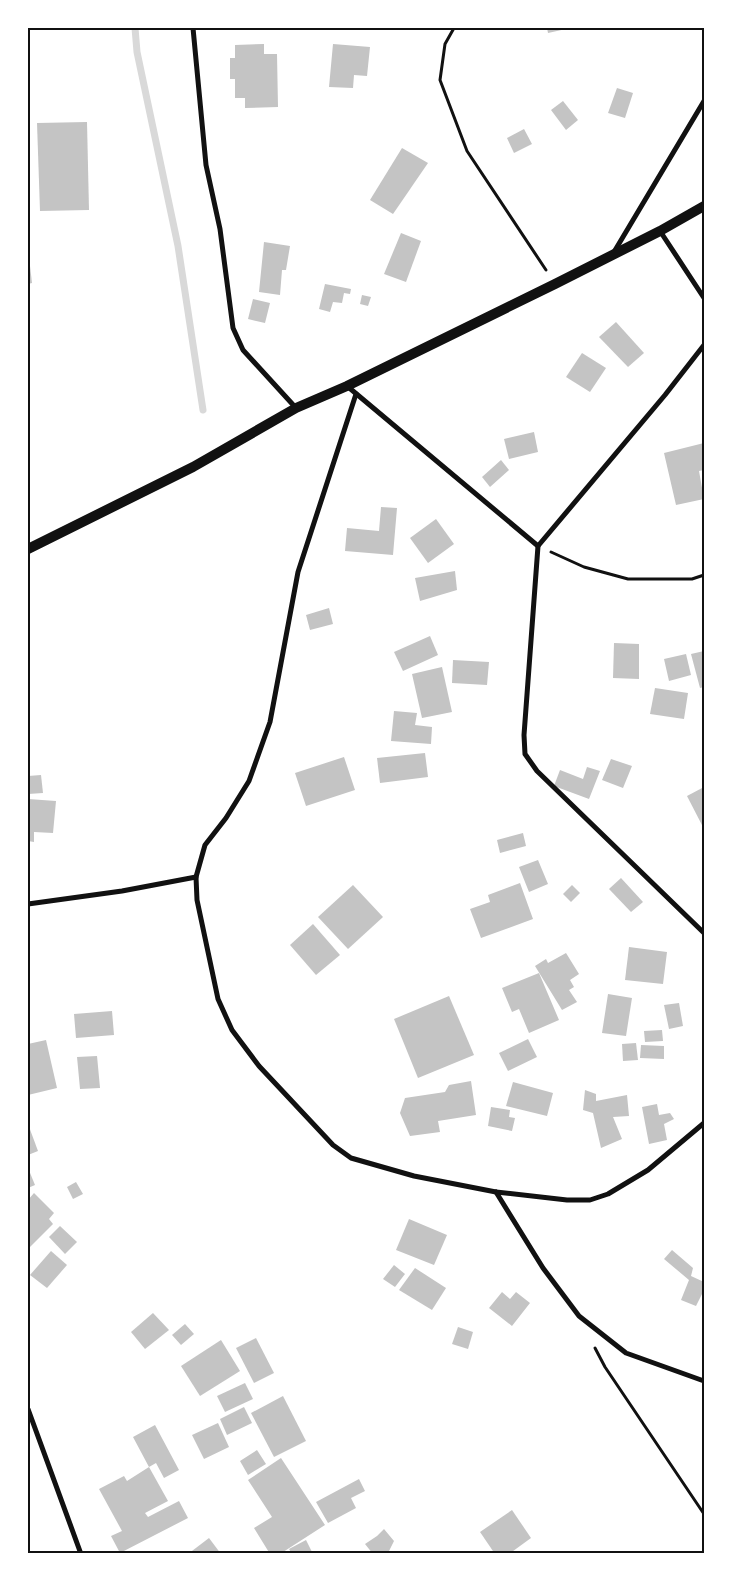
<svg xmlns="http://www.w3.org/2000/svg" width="732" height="1581" font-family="'PT Sans',sans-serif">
  <rect width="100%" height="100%" fill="#fff"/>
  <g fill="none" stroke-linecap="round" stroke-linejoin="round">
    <path stroke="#d9d9d9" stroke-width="7" d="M135,28l2,24 41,194 25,164"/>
  </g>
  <g fill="#c4c4c4">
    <path d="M547,28h19v1l-18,4z"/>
    <path d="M264,44v10h13l1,53 -33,1v-10h-10v-19h-5v-21h5v-13z"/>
    <path d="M333,44l37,3 -3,29 -13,-1 -1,13 -24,-1z"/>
    <path d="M617,88l16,5 -8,25 -17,-5z"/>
    <path d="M563,101l15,19 -12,10 -15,-20z"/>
    <path d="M87,122l2,88 -49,1 -3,-88z"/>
    <path d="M524,129l8,15 -18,9 -7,-15z"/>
    <path d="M402,148l26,15 -35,51 -23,-14z"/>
    <path d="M401,233l20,8 -15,41 -22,-8z"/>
    <path d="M264,242l26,4 -4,24h-4l-2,25 -21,-3z"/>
    <path d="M30,266l2,17 -4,1v-17z"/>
    <path d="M325,284l26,5 -1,5 -6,-1 -2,10 -9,-1 -3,10 -11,-3z"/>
    <path d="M362,295l9,2 -3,9 -8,-2z"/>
    <path d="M253,299l17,4 -5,20 -17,-4z"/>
    <path d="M616,322l28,31 -16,14 -29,-30z"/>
    <path d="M582,353l24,15 -16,24 -24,-15z"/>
    <path d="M534,432l4,20 -29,7 -5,-20z"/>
    <path d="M704,443v27l-5,1 5,28 -28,6 -12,-52z"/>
    <path d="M501,460l8,10 -19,17 -8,-10z"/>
    <path d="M381,507l16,1 -4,47 -48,-4 2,-23 32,3z"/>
    <path d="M436,519l18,25 -26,19 -18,-25z"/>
    <path d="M455,571l2,19 -37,11 -5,-23z"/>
    <path d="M329,608l4,16 -23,6 -4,-15z"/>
    <path d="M430,636l8,19 -35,16 -9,-19z"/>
    <path d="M614,643l25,1v35l-26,-1z"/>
    <path d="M704,651v36l-4,1 -9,-34z"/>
    <path d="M686,654l5,21 -22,6 -5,-22z"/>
    <path d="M453,660l36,2 -2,23 -35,-2z"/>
    <path d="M442,667l10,45 -30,6 -10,-44z"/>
    <path d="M655,688l33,5 -4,26 -34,-5z"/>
    <path d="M394,711l23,2 -2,12 17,2 -1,17 -40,-3z"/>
    <path d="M425,753l3,24 -48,6 -3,-25z"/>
    <path d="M344,757l11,33 -49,16 -11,-33z"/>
    <path d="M611,759l21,7 -9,22 -21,-8z"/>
    <path d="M587,767l13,4 -11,28 -35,-13 6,-16 23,9z"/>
    <path d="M41,775l2,18 -15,1v-18z"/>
    <path d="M704,787v42l-17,-33z"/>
    <path d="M28,799l28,2 -3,32 -19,-1v10l-6,-1z"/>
    <path d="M523,833l3,13 -26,7 -3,-13z"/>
    <path d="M538,860l10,24 -19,8 -10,-25z"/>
    <path d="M621,878l22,24 -12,10 -22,-23z"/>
    <path d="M520,883l13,36 -52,19 -11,-29 20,-7 -2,-7z"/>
    <path d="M353,885l30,32 -35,32 -30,-32z"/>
    <path d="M572,885l8,8 -9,9 -8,-8z"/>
    <path d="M313,924l27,31 -24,20 -26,-30z"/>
    <path d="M629,947l38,5 -4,32 -38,-4z"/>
    <path d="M566,953l13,21 -9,6 4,7 -5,3 8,12 -15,8 -27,-44 11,-7 2,4z"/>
    <path d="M539,973l20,47 -30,13 -10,-24 -7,3 -10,-24z"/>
    <path d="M608,994l24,4 -6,38 -24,-3z"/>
    <path d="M449,996l25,59 -56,23 -24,-59z"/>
    <path d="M679,1003l4,23 -14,3 -5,-24z"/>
    <path d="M112,1011l2,24 -38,3 -2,-24z"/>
    <path d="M662,1030l1,11 -18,1 -1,-11z"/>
    <path d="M528,1039l9,18 -29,14 -9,-18z"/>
    <path d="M46,1040l11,48 -29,7v-51z"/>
    <path d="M636,1043l2,17 -15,1 -1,-17z"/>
    <path d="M641,1045l23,1v13l-24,-1z"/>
    <path d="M97,1056l3,32 -20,1 -3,-32z"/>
    <path d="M471,1081l5,34 -38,6 2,11 -30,4 -10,-23 5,-15 40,-6 4,-7z"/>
    <path d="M513,1082l40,11 -6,23 -41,-10z"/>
    <path d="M585,1090l11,4v7l31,-6 2,21 -16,1 9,22 -21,9 -8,-35 -10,-3z"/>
    <path d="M657,1104l2,11 11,-2 4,6 -10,5 3,16 -18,4 -7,-37z"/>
    <path d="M491,1107l19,3 -1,7 6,1 -3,13 -24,-5z"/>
    <path d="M28,1124l10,27 -10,4z"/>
    <path d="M28,1168l7,17 -7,3z"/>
    <path d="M76,1182l7,12 -10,5 -6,-12z"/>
    <path d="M34,1193l20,20 -5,6 4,5 -25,25v-49z"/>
    <path d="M409,1219l38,16 -13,30 -38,-15z"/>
    <path d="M60,1226l17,16 -12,12 -16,-17z"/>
    <path d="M672,1250l21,18 -2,8 13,6v8l-8,16 -15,-6 8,-20 -25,-21z"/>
    <path d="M51,1251l16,14 -20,23 -17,-13z"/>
    <path d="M394,1265l11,9 -10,13 -12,-8z"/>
    <path d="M415,1268l31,20 -14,22 -33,-20z"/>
    <path d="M502,1292l8,7 6,-7 14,11 -18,23 -23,-18z"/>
    <path d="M153,1313l16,17 -24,19 -14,-17z"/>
    <path d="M185,1324l9,10 -13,11 -9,-10z"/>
    <path d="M458,1327l15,5 -5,17 -16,-5z"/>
    <path d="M256,1338l18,35 -20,10 -18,-35z"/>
    <path d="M221,1340l19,31 -40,25 -19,-30z"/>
    <path d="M245,1383l8,16 -28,13 -8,-16z"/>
    <path d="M283,1396l23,45 -32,16 -23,-44z"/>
    <path d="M244,1407l8,16 -25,12 -7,-16z"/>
    <path d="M218,1423l11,24 -25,12 -12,-24z"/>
    <path d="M155,1425l24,45 -15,8 -8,-15 -7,4 -16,-30z"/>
    <path d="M257,1450l9,14 -18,11 -8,-14z"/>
    <path d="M281,1458l44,67 -45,29h-10l-16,-26 18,-11 -24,-37z"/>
    <path d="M149,1467l19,34 -23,12 3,4 31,-16 9,17 -68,35 -9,-17 11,-5 -23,-42 25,-13 3,5z"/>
    <path d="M359,1479l6,12 -14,7 5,10 -28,15 -12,-21z"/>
    <path d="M512,1510l19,28 -22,16h-14l-15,-22z"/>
    <path d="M384,1529l10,12 -6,12 -15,1 -8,-10 12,-8z"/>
    <path d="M209,1538l12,16h-33z"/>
    <path d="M306,1540l7,14h-21l-3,-5z"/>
  </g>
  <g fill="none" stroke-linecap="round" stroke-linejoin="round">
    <g stroke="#111" stroke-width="3">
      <path d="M454,28l-9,16 -5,36 27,71 79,119"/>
      <path d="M551,552l33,15 44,12h64l12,-4"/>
      <path d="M595,1348l10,19 99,147"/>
    </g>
    <g stroke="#111" stroke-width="5">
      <path d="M193,28l13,137 14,64 13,99 10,22 53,58"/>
      <path d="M660,231l44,67"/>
      <path d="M614,252l90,-151"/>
      <path d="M704,345l-39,50 -127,151 -14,189 1,19 12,17 167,162"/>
      <path d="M347,386l191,160"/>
      <path d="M356,394l-58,178 -28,150 -21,59 -23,37 -21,27 -9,32 1,23 21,99 14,31 27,36 74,79 18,13 63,18 82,16 71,8h23l18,-6 40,-24 56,-47"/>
      <path d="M28,904l94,-13 74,-14"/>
      <path d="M496,1192l47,76 36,48 47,37 78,28"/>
      <path d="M28,1409l53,145"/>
    </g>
    <path stroke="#111" stroke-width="10" d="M28,549l165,-82 103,-59 51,-22 208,-102 105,-53 44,-25"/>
  </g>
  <rect width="732" height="1581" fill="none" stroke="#ffffff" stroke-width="58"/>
  <rect x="29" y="29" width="674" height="1523" fill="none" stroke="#111" stroke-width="2"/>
</svg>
